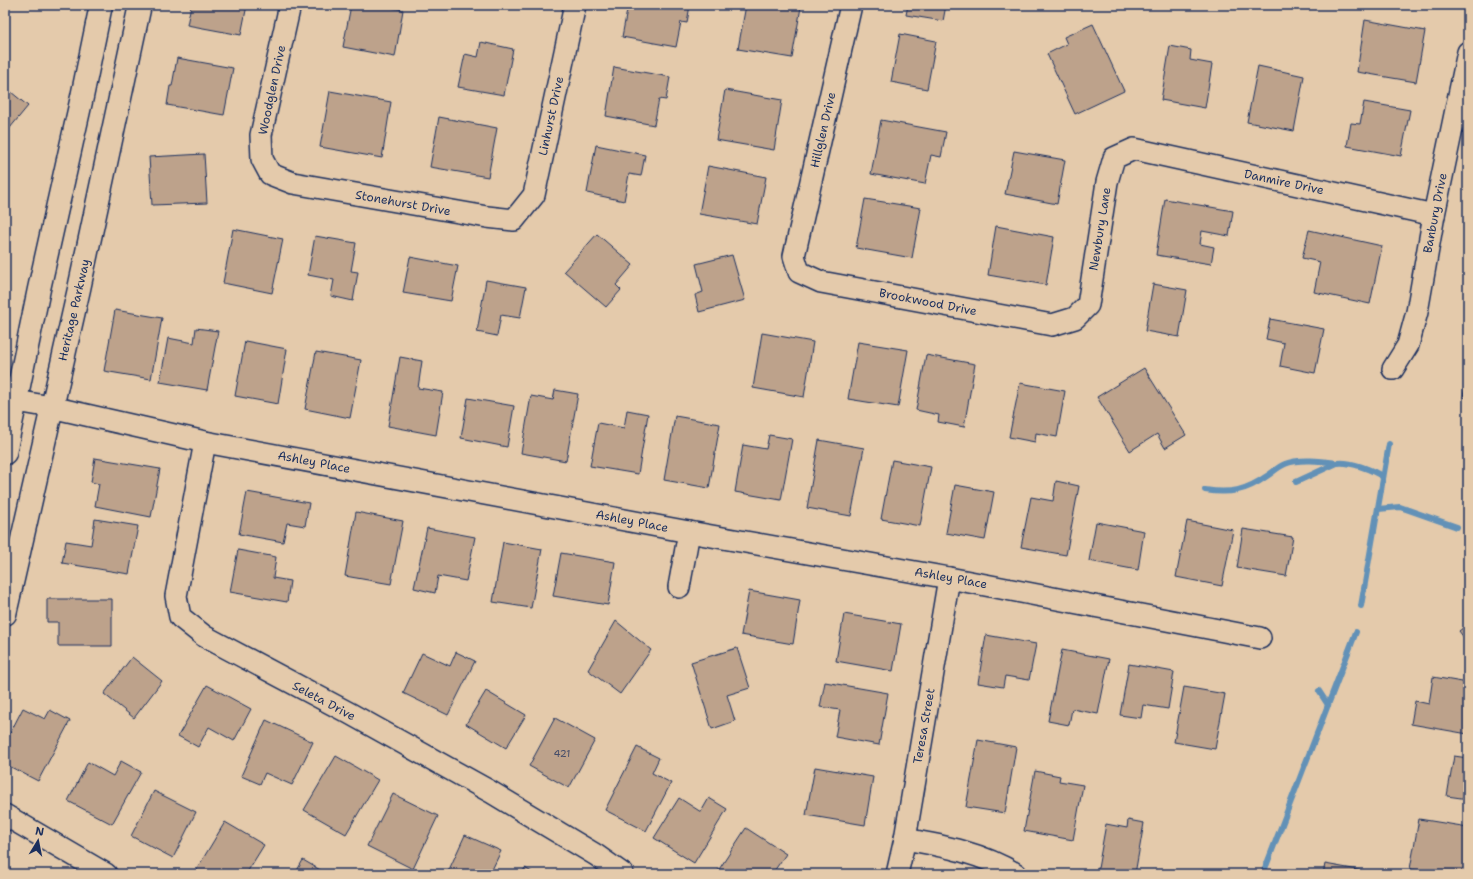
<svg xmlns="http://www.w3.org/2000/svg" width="1473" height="879" font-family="'Shantell Sans',sans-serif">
  <rect width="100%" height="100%" fill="#e4caab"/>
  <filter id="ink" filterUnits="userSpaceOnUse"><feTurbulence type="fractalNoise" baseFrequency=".025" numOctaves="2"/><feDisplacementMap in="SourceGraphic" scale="8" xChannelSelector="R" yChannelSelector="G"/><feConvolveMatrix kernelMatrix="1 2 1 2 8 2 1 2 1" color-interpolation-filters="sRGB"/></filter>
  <g filter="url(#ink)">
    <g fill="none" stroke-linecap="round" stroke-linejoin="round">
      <g stroke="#6291b7" stroke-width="6">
        <path d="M1296,482l41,-19c13,-2 36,7 46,14"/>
        <path d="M1205,490c25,4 41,1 62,-14 6,-4 11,-9 18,-12 14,-6 37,-3 52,-1"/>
        <path d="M1378,509l22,-2 57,20"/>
        <path d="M1361,606l28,-162"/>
        <path d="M1319,691l9,14"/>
        <path d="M1263,874l93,-242"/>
      </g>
    </g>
    <g fill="#bda28b" stroke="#1b2f5e">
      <path d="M191,5h56l-6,30 -54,-10z"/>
      <path d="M351,5h29l23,5 -8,47 -52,-10z"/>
      <path d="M628,5h62l-3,18 -6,-1 -5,25 -54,-10z"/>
      <path d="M746,5h43l12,2 -9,51 -54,-9z"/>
      <path d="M908,5h38l-3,16 -37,-6z"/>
      <path d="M1365,20l60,11 -9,51 -59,-10z"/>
      <path d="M1093,24l31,67 -49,23 -28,-60 20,-10 -3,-7z"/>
      <path d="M900,34l36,7 -9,48 -36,-7z"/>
      <path d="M481,42l32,7 -9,46 -46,-8 7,-33 13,3z"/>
      <path d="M1170,46l21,4 -1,10 22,4 -7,44 -44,-8z"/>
      <path d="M177,58l56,10 -9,47 -57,-10 3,-19h2z"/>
      <path d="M1258,66l46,10 -10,55 -47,-9z"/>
      <path d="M614,67l56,10 -4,23 -7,-1 -5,26 -48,-9z"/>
      <path d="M5,87l23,19 -23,28z"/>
      <path d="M725,90l57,10 -8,50 -58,-10z"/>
      <path d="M330,91l61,11 -9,56 -62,-11z"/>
      <path d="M1364,102l46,8 -9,46 -54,-10 4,-23 9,1z"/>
      <path d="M439,117l58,11 -9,49 -58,-10z"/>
      <path d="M881,120l65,12 -5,25 -10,-2 -6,29 -54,-10z"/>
      <path d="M596,145l49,10 -4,21 -12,-2 -5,27 -37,-8z"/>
      <path d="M1014,151l51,9 -8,44 -52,-10z"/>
      <path d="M204,154l3,49 -55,2 -3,-48z"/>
      <path d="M708,166l58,11 -9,47 -58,-10z"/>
      <path d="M865,199l56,9 -9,50 -56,-10z"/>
      <path d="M1165,199l68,12 -4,25 -27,-5 -2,13 14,3 -3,17 -55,-9z"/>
      <path d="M996,226l58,11 -8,48 -58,-10z"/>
      <path d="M233,229l50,10 -11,54 -49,-10z"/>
      <path d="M1309,230l73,16 -12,58 -56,-12 6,-30 -18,-4z"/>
      <path d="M597,234l36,31 -17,20 5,5 -15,17 -42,-36z"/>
      <path d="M315,236l41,7 -5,28 7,1 -5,29 -22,-5 3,-16 -26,-5z"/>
      <path d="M732,255l13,45 -46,12 -4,-17 8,-3 -7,-28z"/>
      <path d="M410,257l48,9 -7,35 -48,-8z"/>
      <path d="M486,280l40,7 -6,31 -19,-3 -4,21 -20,-4z"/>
      <path d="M1153,284l34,6 -8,47 -34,-6z"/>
      <path d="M115,310l47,8 -11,61 -47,-8z"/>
      <path d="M1270,319l54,10 -9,44 -35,-7 4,-23 -18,-4z"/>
      <path d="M196,328l22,3 -11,59 -47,-8 8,-44 26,5z"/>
      <path d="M762,333l51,9 -9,55 -51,-9z"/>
      <path d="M245,341l42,8 -9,55 -43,-8z"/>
      <path d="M858,342l50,8 -10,57 -50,-8z"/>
      <path d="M316,352l45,8 -11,58 -45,-9z"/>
      <path d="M926,355l49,9 -11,63 -26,-5 1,-7 -23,-5z"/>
      <path d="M400,357l22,4 -4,27 25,4 -7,43 -48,-9z"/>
      <path d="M1144,368l42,67 -21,13 -8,-14 -27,17 -33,-54z"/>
      <path d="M1468,368v30l-5,-1z"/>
      <path d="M1020,383l45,8 -8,46 -21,-4 -1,9 -26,-5z"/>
      <path d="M555,390l23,4 -12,67 -45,-8 10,-57 22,4z"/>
      <path d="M468,398l46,8 -7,41 -46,-9z"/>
      <path d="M627,410l21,4 -10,60 -48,-8 8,-43 26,5z"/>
      <path d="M675,416l45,8 -11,64 -45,-8z"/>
      <path d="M769,435l23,4 -11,61 -46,-8 8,-47 23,4z"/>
      <path d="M819,440l45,8 -13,68 -44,-8z"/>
      <path d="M95,458l65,11 -9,48 -56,-11 4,-22 -8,-2z"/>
      <path d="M892,460l39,7 -11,59 -39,-7z"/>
      <path d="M1056,481l23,5 -13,69 -45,-8 10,-50 22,4z"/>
      <path d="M955,485l39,7 -9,48 -39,-7z"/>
      <path d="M247,492l62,11 -4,23 -18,-3 -4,19 -44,-8z"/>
      <path d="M356,512l47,9 -12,63 -46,-8z"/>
      <path d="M95,519l43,7 -9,48 -67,-11 4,-22 25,4z"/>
      <path d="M1187,521l46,9 -11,56 -46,-9z"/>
      <path d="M1096,522l48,9 -6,39 -49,-9z"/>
      <path d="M427,528l48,9 -9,44 -28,-5 -3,17 -21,-5z"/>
      <path d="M1243,529l50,8 -7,39 -49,-8z"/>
      <path d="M503,542l39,7 -11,59 -38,-6z"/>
      <path d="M238,550l38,7 -3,21 17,3 -3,21 -57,-10z"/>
      <path d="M561,553l54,9 -7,43 -55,-9z"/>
      <path d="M749,591l51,9 -7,44 -52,-9z"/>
      <path d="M47,599h65v47h-54v-24h-11z"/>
      <path d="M844,614l57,10 -8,47 -57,-10z"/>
      <path d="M616,621l35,29 -31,44 -32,-24z"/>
      <path d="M1468,624v19l-9,-12z"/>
      <path d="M986,635l50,9 -7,36 -24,-4 -2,11 -25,-4z"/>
      <path d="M737,648l13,40 -23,7 8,26 -23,8 -21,-67z"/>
      <path d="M1062,650l47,9 -11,55 -26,-5 -3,16 -21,-4z"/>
      <path d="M456,652l19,9 -27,54 -45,-22 19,-40 28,13z"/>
      <path d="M132,657l30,24 -28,37 -30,-24z"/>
      <path d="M1129,664l45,8 -6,37 -25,-4 -2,13 -21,-3z"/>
      <path d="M1433,677l35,6v51l-57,-10 4,-23 14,3z"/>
      <path d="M825,682l63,11 -9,52 -44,-8 5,-27 -20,-3z"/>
      <path d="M207,685l44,24 -17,32 -25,-14 -11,20 -20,-11z"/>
      <path d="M1184,687l41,7 -10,55 -41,-7z"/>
      <path d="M486,691l40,24 -20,33 -40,-24z"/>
      <path d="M23,708l22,11 5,-9 20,11 -32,60 -33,-17v-21z"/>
      <path d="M555,718l40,22 -26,48 -40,-22z"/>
      <path d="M266,720l47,22 -21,43 -27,-12 -5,11 -19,-8z"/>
      <path d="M978,740l38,7 -11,66 -39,-6z"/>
      <path d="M637,747l22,11 -7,15 19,10 -25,48 -41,-21z"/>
      <path d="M336,756l42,24 -32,54 -42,-24z"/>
      <path d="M1454,756l14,2v41l-21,-3z"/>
      <path d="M121,761l20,11 -29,52 -44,-23 20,-39 25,14z"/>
      <path d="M815,767l58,10 -8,48 -59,-10z"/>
      <path d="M1035,771l25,5 -1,5 24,4 -10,55 -49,-9z"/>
      <path d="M154,791l42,21 -23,46 -42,-22z"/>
      <path d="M393,794l45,22 -25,53 -46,-23z"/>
      <path d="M679,798l22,14 8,-14 18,11 -33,54 -40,-25z"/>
      <path d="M1419,819l49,8v47h-30l-28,-5z"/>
      <path d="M1128,820l16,3 -9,51h-38l9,-50 21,4z"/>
      <path d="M225,822l39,23 -18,29h-47l-4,-2z"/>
      <path d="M746,828l40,26 -14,20h-56z"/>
      <path d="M465,835l36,16 -11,23h-43z"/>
      <path d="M303,860l19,11 -1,3h-26z"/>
      <path d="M1325,864l39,7v3h-41z"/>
      <path d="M5,867l6,3 -3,4h-3z"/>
      <path d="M525,868l10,6h-14z"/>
    </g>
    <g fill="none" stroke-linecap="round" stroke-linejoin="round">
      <defs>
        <g id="street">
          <path d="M290,5l-29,130 1,24 8,15 23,9 194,34 27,3 20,-25 41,-190"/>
          <path d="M851,5l-57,251 5,16 22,10 231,43 23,-7 13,-13 19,-123 7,-24 20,-9 300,66"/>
          <path d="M1393,369l15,-24 9,-33 17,-97 34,-163"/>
          <path d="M5,399l46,8 154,35 484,90 260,46 311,60"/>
          <path d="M205,442l-29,154 4,21 24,19 145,77 142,79 105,63 27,19"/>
          <path d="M679,587l10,-55"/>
          <path d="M5,815l101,59"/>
          <path d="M905,839c39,7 77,14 111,35"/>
          <path d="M897,874l8,-35 44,-261"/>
        </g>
        <g id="secondary">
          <path d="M5,453l34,-164 43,-192 19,-92"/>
          <path d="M5,614l74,-325 61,-284"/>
        </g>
      </defs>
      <use href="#street" stroke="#1b2f5e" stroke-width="24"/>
      <use href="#secondary" stroke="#1b2f5e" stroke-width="25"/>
      <use href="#street" stroke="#e4caab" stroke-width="21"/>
      <use href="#secondary" stroke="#e4caab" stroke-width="22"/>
    </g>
  </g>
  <g text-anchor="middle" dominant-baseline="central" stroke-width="3" stroke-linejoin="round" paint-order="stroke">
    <g font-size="10" fill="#444c69">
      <text x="562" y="753">421</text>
    </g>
    <g font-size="12" fill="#1b2f5e" stroke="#e4caab">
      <text transform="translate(272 90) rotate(-78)">Woodglen Drive</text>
      <text transform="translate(551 116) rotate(-78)">Linhurst Drive</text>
      <text transform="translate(823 130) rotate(-77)">Hillglen Drive</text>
      <text transform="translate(1284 182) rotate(12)">Danmire Drive</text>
      <text transform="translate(403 203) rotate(10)">Stonehurst Drive</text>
      <text transform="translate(1435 213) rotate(-79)">Banbury Drive</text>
      <text transform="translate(1100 229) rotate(-81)">Newbury Lane</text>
      <text transform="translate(928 302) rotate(11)">Brookwood Drive</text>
      <text transform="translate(74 310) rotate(-77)">Heritage Parkway</text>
      <text transform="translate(314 462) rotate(11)">Ashley Place</text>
      <text transform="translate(632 521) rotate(11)">Ashley Place</text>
      <text transform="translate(951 578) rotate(10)">Ashley Place</text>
      <text transform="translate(324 701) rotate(28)">Seleta Drive</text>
      <text transform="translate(924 726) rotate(-80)">Teresa Street</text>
    </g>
  </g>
  <rect width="1473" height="879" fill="none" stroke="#e4caab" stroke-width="20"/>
  <rect x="10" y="10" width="1453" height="859" fill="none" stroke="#1b2f5e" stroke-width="1.5" filter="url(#ink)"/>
  <g transform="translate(38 841) rotate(10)" stroke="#e4caab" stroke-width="3" paint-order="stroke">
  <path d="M0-3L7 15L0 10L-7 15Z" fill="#1b2f5e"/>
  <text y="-6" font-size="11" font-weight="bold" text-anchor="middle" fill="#1b2f5e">N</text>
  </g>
</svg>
